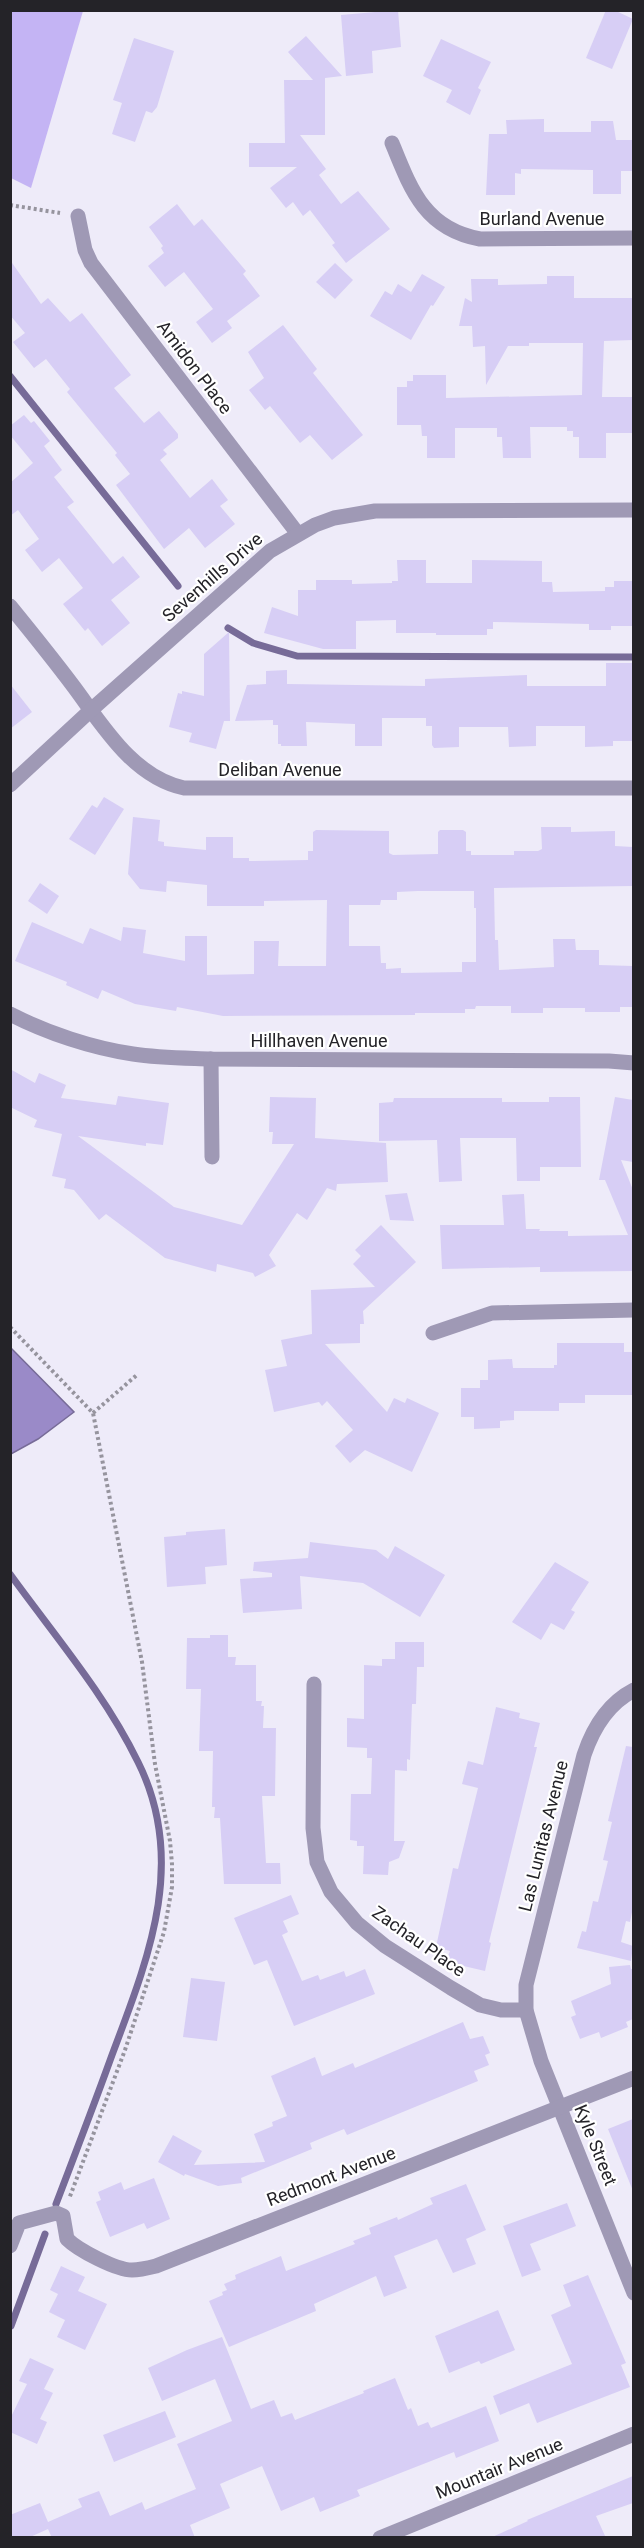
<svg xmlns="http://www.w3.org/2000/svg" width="644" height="2548" font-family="Roboto,sans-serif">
  <rect width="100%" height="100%" fill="#eeebf9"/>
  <path fill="#c4b4f4" d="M10,11h73l-52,177 -20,-10z"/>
  <path fill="#9a8ac8" stroke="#776b98" stroke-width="1.5" d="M10,1347l64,65 -36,27 -27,15z"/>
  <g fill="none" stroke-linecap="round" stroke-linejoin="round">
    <g stroke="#776b98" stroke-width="7">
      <path d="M10,376l168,210"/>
      <path d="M228,628l25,15 44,13 337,1"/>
      <path d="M10,1574c44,61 95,120 128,188 50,100 10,197 -26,293 -18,50 -37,99 -56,149"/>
      <path d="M11,2326l34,-92"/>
    </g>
  </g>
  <g fill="#d7cef5" fill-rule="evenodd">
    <path d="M398,10l3,37 -29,4 1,22 -27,3 -5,-61z"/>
    <path d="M606,10h8l19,9 -21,50 -26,-11z"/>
    <path d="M306,36l36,40 -17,2v57h-25l26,34 -7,6 22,29 17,-13 32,38 -44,34 -14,-18 3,-2 -25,-33 -7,6 -10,-14 -7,6 -16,-20 27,-21h-48v-24h36l-1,-63h29l-25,-28z"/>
    <path d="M134,38l40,13 -17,56 -5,6 -6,-2 -11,31 -23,-8 10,-31 -9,-3z"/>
    <path d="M441,39l50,23 -13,26 3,2 -11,25 -24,-13 6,-12 -29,-14z"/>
    <path d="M544,119v13h47v-11h22l3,19h17v31h-12v23h-28v-24l-72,-1v5l-6,-1v22h-29l3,-61h18l-1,-14z"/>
    <path d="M177,204l17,22 8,-7 44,52 -3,3 17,22 -33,25 5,7 -20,15 -16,-21 17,-13 -29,-37 -19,15 -17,-21 16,-13 -3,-5 2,-2 -14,-19z"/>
    <path d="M10,260l31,44 7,-6 22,24 12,-9 49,62 -17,13 30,35 15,-12 19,23v4l-15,12 4,4 -7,6 30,38 22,-19 16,21 -8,6 15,18 -30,24 -16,-20 -25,21 -48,-64 14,-11 -15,-19 2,-2 -50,-61 3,-3 -24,-30 -12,9 -21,-26 12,-9 -15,-18z"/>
    <path d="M335,263l18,17 -18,19 -19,-17z"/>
    <path d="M422,274l23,13 -12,19 -2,-1 -20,35 -41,-24 15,-25 7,4 6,-11 13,8z"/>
    <path d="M547,276h27v22h59v42l-29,1 -2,56h31v36h-27v25h-27v-21h-6v-6h-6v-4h-37l1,31h-28l-1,-21h-5v-9h-42v30h-28v-22h-5l-1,-11h-24v-38h10v-6h6v-6h33v23l136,-3 1,-52h-54v3h-21l-22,39 -1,-39 -12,1 -1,-21h-13l6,-28 7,4 -1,-23h27v6l49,-1z"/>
    <path d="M283,325l34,44 -4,4 50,62 -31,25 -22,-25 -10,8 -30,-37 -5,4 -16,-20 15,-12 -16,-26z"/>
    <path d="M24,415l7,8 3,-2 16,20 -6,5 18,24 -8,7 20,25 -7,5 46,57 10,-8 17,21 -29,23 19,23 -28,23 -14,-18 -3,3 -22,-27 20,-16 -24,-30 -17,14 -17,-22 14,-11 -21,-29 -8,6v-33l23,-20 -23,-28v-9z"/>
    <path d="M397,560h29v23h46v-23l70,1v21h10l1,10 52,-1v-4h9v-6h19v45h-22v4h-22v-6l-96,-2v7h-6v6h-51v-2h-40v-13l-40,1v28h-33l-59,-16 8,-26 26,9v-26h18v-10h36v4l40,-1v-2h6z"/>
    <path d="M229,632l1,89h-6l-8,28 -27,-7 3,-9 -23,-6 9,-34 4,1v-3l22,5v-42z"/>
    <path d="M606,663h27v78h-20v5l-28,1v-21h-49v20l-27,1 -1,-20h-49v20l-25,1 -2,-3v-19h-6v-8h-44v28h-27v-22l-49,-2 1,24h-26v-2h-3v-19h-5v-5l-38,1 12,-36 19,-1v-13l21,-1v14l138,2v-7l102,-4v11h79z"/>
    <path d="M10,684l22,28 -22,17z"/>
    <path d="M104,797l20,12 -29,46 -26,-16 23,-34 5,3z"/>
    <path d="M133,817l27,3 -2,21 6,1v4l42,4v-13h27v21h16v3l59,-1v-9h5v-19l3,-2 73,1v22l4,2 45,-1v-22l2,-2h23l3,2v19h5v4h43v-4h24l4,-2 -1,-22h30v5l44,-1v15l18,1v39l-139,2 1,52h3l1,30 55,-3 -1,-28h22l1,11h23v15l34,1v41h-13v5h-35v-4h-42v5h-32v-7h-35l-1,3h-10v4h-50v2l-192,1 -46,-9 -1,4 -41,-7 -33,-14 -4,9 -32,-14 1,-3 -52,-21 17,-39 51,22 7,-16 31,13 2,-14 23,3 -3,23 42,8v-25h22v39l47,-1v-33h25l-1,25h48l1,-66 -63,1v5h-57v-21l-40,-4 -1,11 -26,-3 -12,-15zM418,891h56v17h2v54h-14v10l-61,1v-5l-15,1v-6h-5l-1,-17h-31v-41h31l1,-5h16v-8z"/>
    <path d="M40,883l19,13 -12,18 -19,-13z"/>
    <path d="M10,1069l25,14 4,-10 27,12 -5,13 55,7 2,-9 51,7 -6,42 -17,-2v3l-68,-10 96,71 68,18 52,-81h-22l1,-12h-4l1,-35 46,1 -1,40 71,5 2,39 -51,2 -1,7 -9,-3 -20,32 -10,-7 -28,42 7,11 -21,11 -2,-4 -36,-9 -1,8 -51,-14 -59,-44 -7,6 -25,-30 -10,-2 2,-9 -14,-3 10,-42 -28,-7 3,-7 -27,-13z"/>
    <path d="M549,1097h31l1,70h-41v14h-23l-1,-43h-56l2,43 -23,1 -2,-42 -58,1v-38l14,-1 1,-4h108v4h47z"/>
    <path d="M615,1097l18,3v62l-12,-2 12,30v81l-93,1v-5l-98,2 -2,-44h64l-2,-30 22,-1 2,35h14l-1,2h29v5l60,-1 -23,-55h-6z"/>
    <path d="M407,1193l7,28 -24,-1 -5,-25z"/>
    <path d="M381,1225l35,37 -53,49 1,13h-4v19l-35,1 62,68 7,-14 11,5 2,-5 32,15 -27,59 -47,-22 -15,13 -15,-17 18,-16 -26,-29 -5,5 -3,-4 -45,10 -9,-42 22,-4 -6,-26 31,-6 -1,-44 64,-3 -22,-23 8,-8 -6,-6z"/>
    <path d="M557,1343h67v9h9v43h-48v8h-26v8h-45v9l-14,1v7l-26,1v-12h-13v-29h19v-8h8v-20l24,-1 1,9h41v-3h3z"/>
    <path d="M225,1529l2,36 -22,2 1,17 -39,3 -3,-50 22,-2v-3z"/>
    <path d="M310,1542l66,8 12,9 7,-13 50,29 -25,42 -57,-34 -63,-7 2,33 -59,4 -3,-34 32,-2v-4l-19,-2 1,-9 54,-4z"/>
    <path d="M555,1562l34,20 -18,28 4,2 -11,18 -13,-7 -10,17 -29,-18z"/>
    <path d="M210,1635h18v22h8l-1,8h21v36h6l-1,5h3l-1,22h13l-1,68h-13l4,67h14l1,21h-57l-4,-66h-6l1,-11h-3l1,-56h-14l2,-62h-15l1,-51h23z"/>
    <path d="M395,1642h29v25h-7l-1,37h-4l-2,56 -3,-1v12l-12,-1 -1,71h11l-6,17 -10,4 -1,13 -25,-1 1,-28h-7v-5l-7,-1 1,-46h20l1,-36h-5v-10l-20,-1v-29l17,1v-54l18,1v-7h13z"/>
    <path d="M496,1707l24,6 -1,5 21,5 -6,24h3l-48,195 2,1 -6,28 -30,-7 1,-3 -9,-2 3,-8 -14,-4 17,-79 5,1 20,-81 -16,-4 6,-23 15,4z"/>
    <path d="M626,1746l7,1v160l-3,15 -4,-1 -5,21 12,4 -2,15 -54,-13 5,-17 4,1 7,-31 5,1 10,-41 -5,-1 9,-38 -4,-1z"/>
    <path d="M291,1895l8,19 -16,7 5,11 -6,3 20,46 16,-6 2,5 24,-9 2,6 19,-8 10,25 -81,32 -27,-66 -13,5 -20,-47z"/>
    <path d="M630,1965l1,4h2v50l-7,3 2,5 -27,11 -2,-6 -19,7 -9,-22 5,-2 -5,-14 40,-17 -2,-17z"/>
    <path d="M191,1978l34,4 -8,59 -34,-4z"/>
    <path d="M463,2022l7,17 13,-3 7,17 -5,2 4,10 -15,6 4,10 -131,54 -3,-6 -34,14 2,6 -71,29 1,5 -24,3 -33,-12 -1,2 -26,-14 15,-27 29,16 -8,14 71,-3 -11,-28 19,-8 -1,-4 15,-6 -16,-40 44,-19 7,19 31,-13 2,5z"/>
    <path d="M633,2119v72l-25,-62z"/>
    <path d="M154,2178l16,41 -23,10 -3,-6 -34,14 -14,-35 5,-2 -3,-8 23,-10 3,8z"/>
    <path d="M466,2184l20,46 -20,9 10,25 -23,9 -16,-34 -43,17 13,32 -23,9 -8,-21 -62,28 2,7 -87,36 -20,-46 14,-6 -1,-3 5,-2 -3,-6 12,-5 -1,-4 46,-19 5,15 69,-27 -2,-3 18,-7 -2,-6 28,-11 1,3 35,-16 -3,-6z"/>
    <path d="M567,2203l9,23 -46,18 11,26 -19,7 -19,-51z"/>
    <path d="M61,2266l24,11 -7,14 29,13 -22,46 -28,-13 8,-17 -16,-8 9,-18 -8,-4z"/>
    <path d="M588,2275l38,88 -5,2 9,22 -93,36 -8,-20 -29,12 -7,-19 79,-32 -21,-49 20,-9 -8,-21z"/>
    <path d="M498,2310l17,40 -34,14 -2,-3 -30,12 -14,-37z"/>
    <path d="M222,2337l29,72 23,-9 7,17 11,-4 3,7 69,-27 -1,-2 32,-13 13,32 3,-2 7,18 10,-4 3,6 55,-22 13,35 -43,17 -2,-6 -97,38 3,6 -40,16 -6,-15 -33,14 -19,-45 -42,18 10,24 -40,17 5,13h-143l-4,-9 -20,9h-18v-23l30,-12 8,19 34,-15 -4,-8 21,-8 11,25 32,-14 3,8 51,-21 -19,-45 55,-23 -17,-42 -53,22 -14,-33 39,-18z"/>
    <path d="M30,2358l24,11 -10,20 9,4 -13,26 7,3 -10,22 -27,-12v-13l17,-35 -8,-3z"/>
    <path d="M165,2411l11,26 -62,25 -11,-27z"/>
    <path d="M633,2476v27l-37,13 10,22h-116l38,-17 -1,-1z"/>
  </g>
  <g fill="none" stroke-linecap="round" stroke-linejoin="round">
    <g stroke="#96949e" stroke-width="4" stroke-dasharray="3 3" stroke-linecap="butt">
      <path d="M10,205l50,8"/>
      <path d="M10,1327l83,86 49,249 13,102 15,77 2,23v23l-8,45 -39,118 -56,149"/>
      <path d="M93,1413l45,-39"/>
    </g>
    <g stroke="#9f99b5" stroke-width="15">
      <path d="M392,143c19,47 33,86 88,96l154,-1"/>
      <path d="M78,216l7,34 6,13 207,271"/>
      <path d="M10,606c22,27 43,53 64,81 29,39 59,90 110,101h450"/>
      <path d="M10,785l81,-75 179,-159 45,-26 19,-7 41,-7 259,-1"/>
      <path d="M10,1014c37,19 82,34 123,40 26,4 53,4 78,5l398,2 25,2"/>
      <path d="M211,1059l1,98"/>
      <path d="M433,1333l59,-20 142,-3"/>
      <path d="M314,1684l-1,144 4,34 14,30 26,31 28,23 66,42 29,17 21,5h25"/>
      <path d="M634,1690c-27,14 -41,38 -50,65l-58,230v25l15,51 93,232"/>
      <path d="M10,2246l9,-23 37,-10 7,3 4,23c11,11 49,31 65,31 8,0 16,-2 24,-4l478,-188"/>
      <path d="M380,2538l254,-104"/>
    </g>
  </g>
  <g text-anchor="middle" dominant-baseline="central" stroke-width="4.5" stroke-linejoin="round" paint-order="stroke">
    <g font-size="18" fill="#242328" stroke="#fff">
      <text x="542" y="218">Burland Avenue</text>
      <text transform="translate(195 367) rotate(53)">Amidon Place</text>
      <text transform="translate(212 577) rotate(-41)">Sevenhills Drive</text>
      <text x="280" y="769">Deliban Avenue</text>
      <text x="319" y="1040">Hillhaven Avenue</text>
      <text transform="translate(543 1836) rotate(-76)">Las Lunitas Avenue</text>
      <text transform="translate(419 1941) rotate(35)">Zachau Place</text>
      <text transform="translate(596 2145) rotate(68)">Kyle Street</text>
      <text transform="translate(331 2176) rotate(-21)">Redmont Avenue</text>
      <text transform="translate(499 2468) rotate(-22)">Mountair Avenue</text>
    </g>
  </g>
  <rect width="644" height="2548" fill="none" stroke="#242328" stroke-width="24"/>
</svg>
